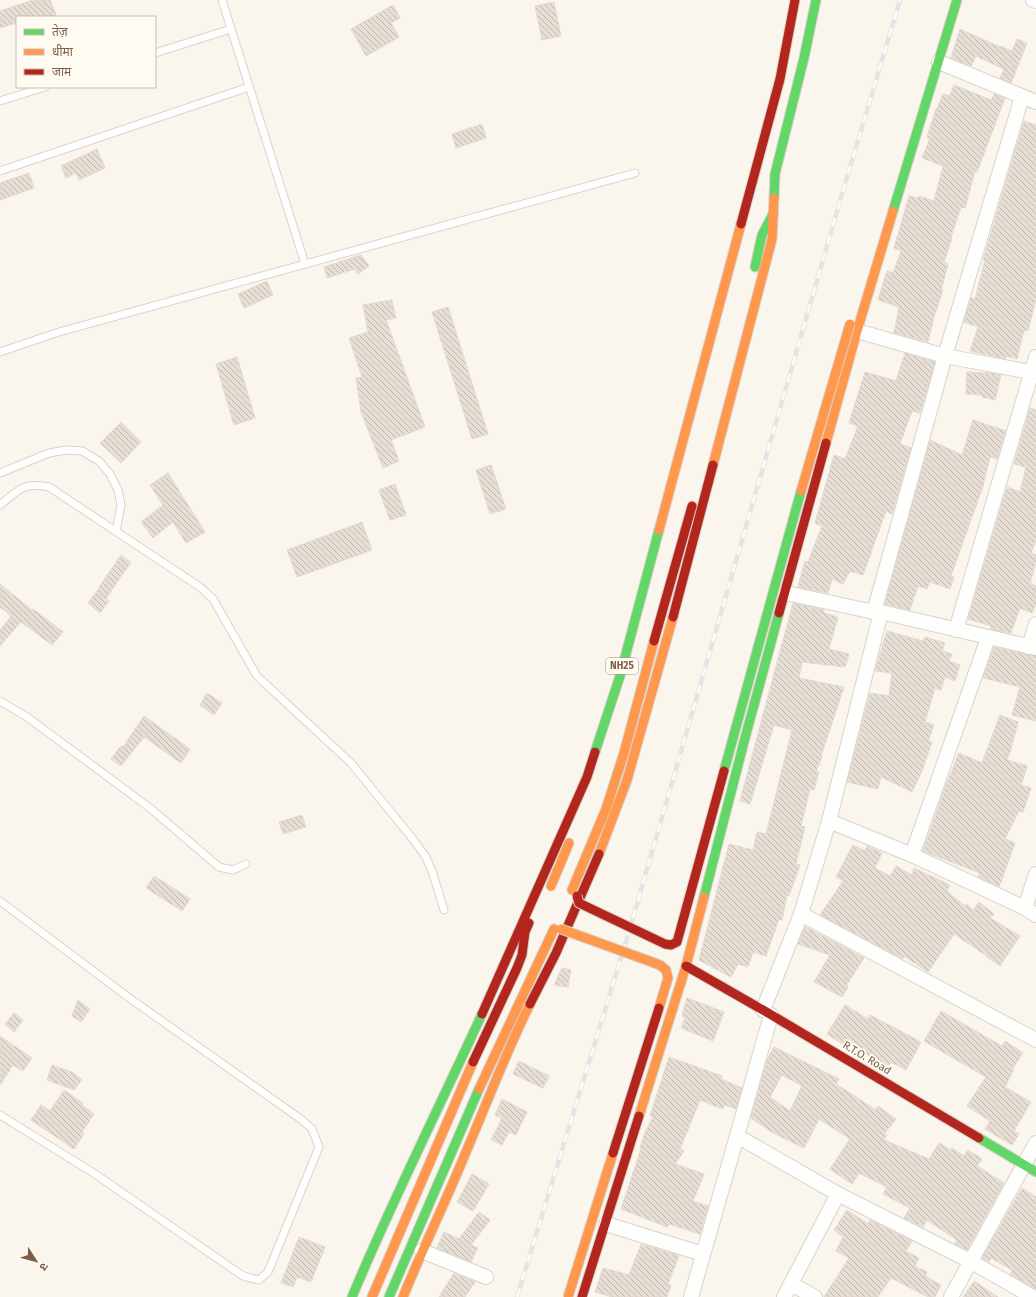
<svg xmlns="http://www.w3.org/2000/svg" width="1036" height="1297" font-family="'Fira Sans','Noto Sans Devanagari',sans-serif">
  <defs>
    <pattern id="building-back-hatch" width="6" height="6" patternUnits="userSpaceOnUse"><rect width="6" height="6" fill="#e7ded5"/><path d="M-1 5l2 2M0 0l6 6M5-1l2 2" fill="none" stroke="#c0b7af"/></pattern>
  </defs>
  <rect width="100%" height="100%" fill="#faf6ee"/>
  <g fill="url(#building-back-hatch)" stroke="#e4d9cf" fill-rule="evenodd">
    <path d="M33,0h17l7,17h-40v6l-17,5v-17z"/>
    <path d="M554,2l7,34 -19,4 -7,-34z"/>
    <path d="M393,5l7,13 -9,5 8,14 -33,19 -15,-27z"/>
    <path d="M960,29l40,18v-1l12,5 5,-12 10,4 -16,40 -11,-5 4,-9 -28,-13 -5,10 -20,-8z"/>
    <path d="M954,85l37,15 3,-6 11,4 -28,74 -2,-1 -10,37 -4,-1 -10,30 1,1 -8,24 4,2 -7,26h2l-9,27 -6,25 -34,-9 5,-26 -21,-7 9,-29 6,2 8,-22 -7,-3 15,-52 9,2 1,-2 15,5 9,-35 -21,-8 8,-20 -3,-1 9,-28h1l6,-15 7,2z"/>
    <path d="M1024,121l12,4v174l-8,32 -4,-1 -7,29 -11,-3 -1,3 -35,-8 8,-24 -14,-5 7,-24 4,1 10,-39h-2z"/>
    <path d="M482,124l4,14 -30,10 -4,-14z"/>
    <path d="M97,149l8,19 -26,12 -3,-7 -10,5 -5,-12z"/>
    <path d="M29,173l5,15 -34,12v-17z"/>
    <path d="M361,255l8,11 -11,8 -3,-5 -28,9 -3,-11z"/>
    <path d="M267,281l6,14 -29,13 -6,-14z"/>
    <path d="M392,300l4,18 -10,2 39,107 -34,13 8,21 -16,7 -22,-56 -5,-34 6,-1 -13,-39 19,-6 -5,-27z"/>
    <path d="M448,307l40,127 -16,5 -40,-127z"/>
    <path d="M905,353l30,9 -15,51 -8,-2 -12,33 11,4 -19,66 -6,-3 -23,64 -13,-4 -7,13 -11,-5 -4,14 -30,-6 7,-26 3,1 14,-36 -7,-3 19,-68 11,4 13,-33 -9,-3 16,-51 31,9z"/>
    <path d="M237,357l18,61 -21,7 -18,-61z"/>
    <path d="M967,372l23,1 11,2 -6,25 -13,-3v-2l-16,-1z"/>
    <path d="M1030,408l6,2v130l-5,13 5,2v7l-6,21 6,3v18l-4,9 -12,-5 -9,25 -21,-4 1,-3 -23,-7 39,-132 13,5 6,-25 -12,-3z"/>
    <path d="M973,420l33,11 -9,28 -7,-2 -7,29 -32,90 3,1 -4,12 -20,-7 -3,7 -9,-3 -8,24 -25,-6 45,-164 32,15z"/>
    <path d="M121,422l20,20 -20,21 -21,-20z"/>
    <path d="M491,465l15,44 -16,5 -14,-44z"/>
    <path d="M168,473l37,59 -19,11 -13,-21 -20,16 -12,-16 22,-17 -13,-20z"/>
    <path d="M395,484l11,31 -16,5 -11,-30z"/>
    <path d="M362,522l10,28 -75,27 -10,-27z"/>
    <path d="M121,555l10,8 -10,13 -15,23 3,2 -9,12 -12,-10 12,-16h-1z"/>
    <path d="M0,584l32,26 1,-1 8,6 22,17 -11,13 -31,-23 -21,24v-16l11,-14 -11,-9z"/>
    <path d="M793,603l31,7v3l14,4 -9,32 20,5 -4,13 -43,-5 -3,16 45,9 -23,69 1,1 -6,14 3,1 -5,18 -4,-1 -9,37 4,1 -9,37 4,1 -11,31 -2,-1 -5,25 -3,-1 -13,37 -13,-4 -5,15 -10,-3 -7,13 -32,-17 30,-116 24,6 4,-18 9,2 26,-104 -18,-5 -24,79 -10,-3z"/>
    <path d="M887,631l36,10 2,-4 20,6 -3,8 10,3 -3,7 11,4 -5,16 -10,-4 -4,13 -6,-2 -10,34 9,3 -6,16 4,1 -10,29 -10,21 -31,-15 -3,12 -31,-7 23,-89 19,3 3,-23 -17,-2z"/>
    <path d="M994,647l42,9v65l-24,-6 8,-28 -37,-9z"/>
    <path d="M207,693l15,10 -8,12 -14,-10z"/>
    <path d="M1000,715l18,7 -7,27 -4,11 20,6 -6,19 10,3 -8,24 -4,-1 -14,28 10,4 -16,44 -21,-10 2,-4 -57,-22 23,-66 13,-32 23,10z"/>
    <path d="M144,716l46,33 -9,14 -37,-26 -23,29 -10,-7 10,-13 2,1z"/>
    <path d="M302,815l4,12 -23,7 -4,-12z"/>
    <path d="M853,845l12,6 2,-5 15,7 -7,15 15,8 6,-10 16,9 2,-7 36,17 -3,6 18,15 2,-2 6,6 6,-8 15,12 -4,4 30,18 -20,30 -13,-9v-1l-33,-22 -26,38 -24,-16 -1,3 -83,-44 23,-34 -7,-4z"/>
    <path d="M154,876l36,23 -8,12 -36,-23z"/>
    <path d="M805,927l5,2 54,29 -18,28 2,1 -6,10 -28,-15 16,-27 -32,-11z"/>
    <path d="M562,968l9,2 -3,17 -14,-2z"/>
    <path d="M687,998l37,14 -11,29 -32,-13 4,-10 -3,-2z"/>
    <path d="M78,1000l12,9 -9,13 -9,-6z"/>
    <path d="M845,1005l23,14 2,-4 51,27 -15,28 -15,-8 -2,4 -40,-21 -2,2 -20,-13z"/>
    <path d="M941,1011l61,35 3,-5 18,12 -10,15 1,1 -9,18 26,15 -17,29 5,3 -7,11 -27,-16 5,-8 -23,-15 19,-29 -62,-36z"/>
    <path d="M14,1013l9,7 -9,12 -9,-8z"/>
    <path d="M0,1036l32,22 -9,13 -10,-6 -13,20z"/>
    <path d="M774,1047l65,32 -3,5 40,26 2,-4 18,13 -11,14 2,2 -3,5 45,19 10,-16 12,7 1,-2 12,8 4,-6 14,9 -5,7 27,17 -37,67 -12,-6 2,-4 -30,-20 -4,7 -19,-9 6,-10 -27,-14 4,-7 -28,-14 -7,11 -22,-15 20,-30 -31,-20 -15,29 -31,-15 -22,-15 16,-58zM782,1075l20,11 -12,25 -20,-14z"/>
    <path d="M669,1057l53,19 -1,3 21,9 -6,21 -12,-4 -1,4 -23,-9 -20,49 4,2 -9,13 29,10 -11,27 15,5 -8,28 -31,-10 -2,3 -46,-18 20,-60 -1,-1 5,-16 8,-15 -3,-1z"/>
    <path d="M519,1061l30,15 -6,12 -30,-14z"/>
    <path d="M52,1065l22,8 8,7 -8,10 -27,-10z"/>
    <path d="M64,1090l19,13 -1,2 12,9 -12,18 2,2 -10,15 -43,-29 10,-15 9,6z"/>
    <path d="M502,1099l25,13 -11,23 -7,-3 -7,13 -11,-5 11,-22 -7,-3z"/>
    <path d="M472,1174l17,10 -16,27 -16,-9z"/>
    <path d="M1022,1188l14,9v92l-26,-15 2,-4 -21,-12 -2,4 -7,-4z"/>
    <path d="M847,1210l21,14 2,-4 42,21 -6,10 13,7 -4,8 12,6 -2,4 16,9 -6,12h-7l-37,-19 -13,19h-54l25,-39 -13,-7 7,-14 -9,-7z"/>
    <path d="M479,1212l11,8 -19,25 7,3 -7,14 -34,-14 7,-16 15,7z"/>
    <path d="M299,1237l26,10 -14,35 -14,-5 -4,10 -12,-4z"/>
    <path d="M641,1244l38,12 -11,28 3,1 -4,12h-55l-17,-5 8,-24 26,7z"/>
    <path d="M454,1273l21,9 -10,15h-26z"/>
    <path d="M974,1281l24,16h-35z"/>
  </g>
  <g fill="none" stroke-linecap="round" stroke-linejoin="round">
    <defs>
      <g id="lane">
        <path d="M222,0l83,264"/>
        <path d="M155,53l76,-24"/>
        <path d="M0,101l45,-14"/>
        <path d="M0,171l249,-84"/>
        <path d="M0,352l59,-20 576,-159"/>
        <path d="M0,473l49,-20 17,-3 16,1 17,10 11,13 8,16 3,15 -5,26"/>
        <path d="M0,505c20,-16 23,-23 49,-18l151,100 13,12 44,77 14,13 80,74 61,75 14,19 7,17 11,36"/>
        <path d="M0,701l27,16 123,91 69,59 14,3 13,-6"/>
        <path d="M0,901l128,96 174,123 10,9 7,18 -51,125 -9,8 -16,-4 -148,-102 -95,-59"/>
      </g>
      <g id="street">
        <path d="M1033,0l3,1"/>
        <path d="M939,62l97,40"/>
        <path d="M857,331l88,25 91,17"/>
        <path d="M786,593l88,19h7l155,36"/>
        <path d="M874,612l71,-256 77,-259"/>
        <path d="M956,630l80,-273"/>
        <path d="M1029,647l7,-23"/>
        <path d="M829,821l52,-209"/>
        <path d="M912,855l76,-217"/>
        <path d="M1025,908l11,-34"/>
        <path d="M801,914l28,-93 83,34 113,53 11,7"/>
        <path d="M763,1010l38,-96 235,126"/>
        <path d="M737,1136l34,-121"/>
        <path d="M606,1224l97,30"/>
        <path d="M422,1251l64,26"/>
        <path d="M791,1284l24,13"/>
        <path d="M691,1297l46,-161 101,58"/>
        <path d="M784,1297l54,-103 132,67 63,36"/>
        <path d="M951,1297l85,-154"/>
      </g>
      <g id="fast">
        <path d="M774,198l1,-24 29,-116 12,-58"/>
        <path d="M893,211l64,-211"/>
        <path d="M755,267l7,-32 11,-21"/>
        <path d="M595,752l25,-76 39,-146"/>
        <path d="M704,897l41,-159 34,-125"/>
        <path d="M979,1138l57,34"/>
        <path d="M352,1297c40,-96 87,-189 130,-283"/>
        <path d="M389,1297l90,-208"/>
      </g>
      <g id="slow">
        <path d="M826,443l31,-112 36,-120"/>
        <path d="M713,465l59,-226 2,-41"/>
        <path d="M659,530l82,-306"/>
        <path d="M599,854l28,-74 46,-163"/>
        <path d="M551,886l18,-43"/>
        <path d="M572,890l34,-81 18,-56 30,-112"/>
        <path d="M479,1089l75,-160"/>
        <path d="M639,1116l47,-150 18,-69"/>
        <path d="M372,1297l101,-235"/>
        <path d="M403,1297c20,-49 43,-96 63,-145 21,-49 40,-100 64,-148"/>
      </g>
      <g id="jam">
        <path d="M741,224l39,-145 15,-79"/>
        <path d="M779,613l47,-170"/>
        <path d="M673,617l40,-152"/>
        <path d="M654,641l38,-135"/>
        <path d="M686,966l77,44 216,128"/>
        <path d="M530,1004l26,-51 43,-99"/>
        <path d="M482,1014l105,-237 8,-25"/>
        <path d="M473,1062l44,-94 5,-13 3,-23 4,-9"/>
        <path d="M582,1297l57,-181"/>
      </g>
    </defs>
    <use href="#lane" stroke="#d9d3cc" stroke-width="9"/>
    <use href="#street" stroke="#d9d3cc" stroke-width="16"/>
    <use href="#fast" stroke="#dad2ca" stroke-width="11"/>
    <use href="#slow" stroke="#dad2ca" stroke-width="11"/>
    <use href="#jam" stroke="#dad2ca" stroke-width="11"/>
    <use href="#lane" stroke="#fefefc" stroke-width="7"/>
    <use href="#street" stroke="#fefefc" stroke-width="14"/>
    <use href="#fast" stroke="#63d668" stroke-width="9"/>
    <use href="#slow" stroke="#ff974d" stroke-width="9"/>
    <use href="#jam" stroke="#b3261e" stroke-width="9"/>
    <defs>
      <path id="rail" d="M517,1297l111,-362 214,-741 58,-194"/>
    </defs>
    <use href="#rail" stroke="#e6e3e7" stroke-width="4.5"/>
    <use href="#rail" stroke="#fffaf2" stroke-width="3" stroke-dasharray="9" stroke-linecap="butt"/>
    <defs>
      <path id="fast-bridge" d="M724,771l77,-280"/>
      <g id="slow-bridge">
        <path d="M801,491l49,-167"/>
        <path d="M561,929l99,36 6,5 2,8 -9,30"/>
        <path d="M568,1297l45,-144"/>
      </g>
      <g id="jam-bridge">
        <path d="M577,896l2,7 86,41 6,1 6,-3 47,-171"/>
        <path d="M613,1153l46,-145"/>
      </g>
    </defs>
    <use href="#fast-bridge" stroke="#dad2ca" stroke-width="11" stroke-linecap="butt"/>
    <use href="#slow-bridge" stroke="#dad2ca" stroke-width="11" stroke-linecap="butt"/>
    <use href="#jam-bridge" stroke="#dad2ca" stroke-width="11" stroke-linecap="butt"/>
    <use href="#fast-bridge" stroke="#63d668" stroke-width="9"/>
    <use href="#slow-bridge" stroke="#ff974d" stroke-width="9"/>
    <use href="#jam-bridge" stroke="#b3261e" stroke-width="9"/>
  </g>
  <g text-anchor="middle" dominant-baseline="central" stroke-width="4" stroke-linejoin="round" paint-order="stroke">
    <rect fill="#fffaf2" stroke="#a48d7b" stroke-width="1" x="606" y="658" width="32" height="16" rx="3"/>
    <g font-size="10" font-weight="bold" fill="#7d5e48">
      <text x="622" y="666">NH25</text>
    </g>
    <g font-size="11" fill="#7d5e48" stroke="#fffaf2">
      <text transform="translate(867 1058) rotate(31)">R.T.O. Road</text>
    </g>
  </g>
  <rect x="16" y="16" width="140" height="72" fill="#fffaf2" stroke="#cbbcae"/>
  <rect x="24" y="29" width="20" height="6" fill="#63d668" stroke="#cbbcae"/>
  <text x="52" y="36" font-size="12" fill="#7d5e48">तेज़</text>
  <rect x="24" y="49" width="20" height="6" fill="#ff974d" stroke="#cbbcae"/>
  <text x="52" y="56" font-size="12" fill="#7d5e48">धीमा</text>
  <rect x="24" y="69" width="20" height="6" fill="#b3261e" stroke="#cbbcae"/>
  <text x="52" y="76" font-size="12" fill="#7d5e48">जाम</text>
  <g transform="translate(36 1261) rotate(126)" stroke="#fffaf2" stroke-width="3" paint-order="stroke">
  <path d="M0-3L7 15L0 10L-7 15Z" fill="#7d5e48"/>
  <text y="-6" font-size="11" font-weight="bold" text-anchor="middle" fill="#7d5e48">उ</text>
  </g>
</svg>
